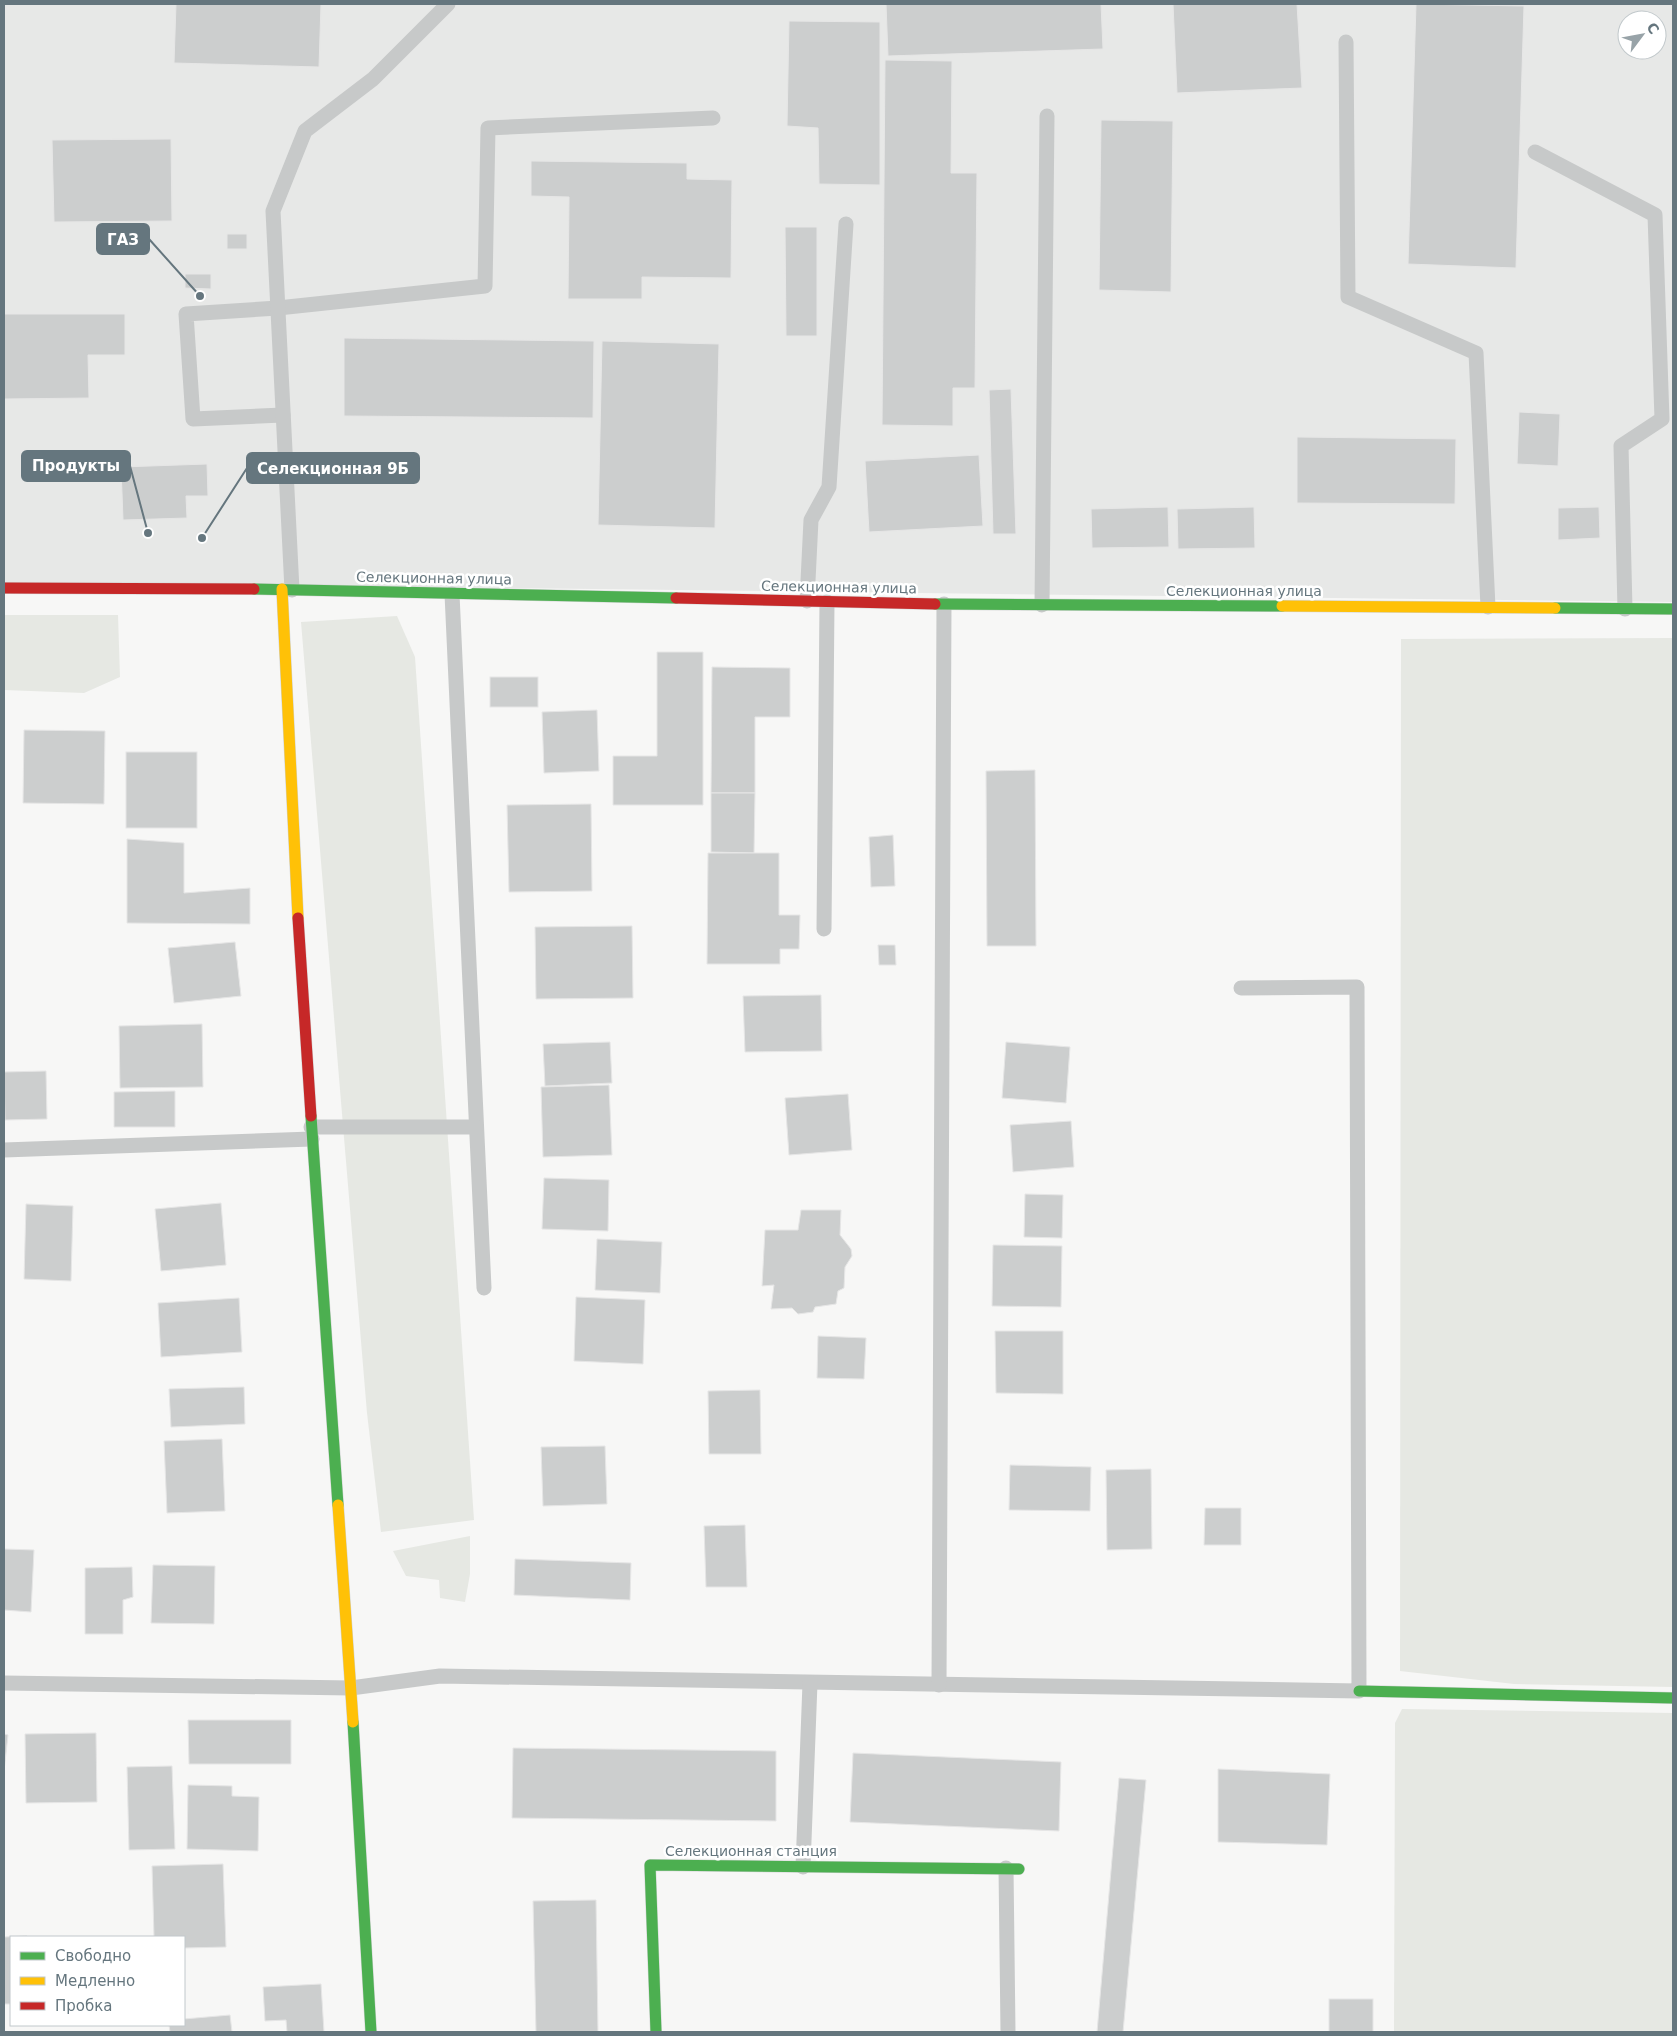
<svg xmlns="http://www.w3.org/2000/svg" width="1677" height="2036" font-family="'DejaVu Sans',sans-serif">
  <rect width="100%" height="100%" fill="#f7f7f6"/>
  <path fill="#e7e8e7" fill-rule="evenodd" d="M4,4h1669v598l-1669,-20zM1627,20h30v30h-30z"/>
  <g fill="#e6e8e3">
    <path d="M4,615h114l2,62 -36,16 -80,-3z"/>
    <path d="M397,616l18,41 59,863 -93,12 -14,-119 -66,-791z"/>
    <path d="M1673,638v1049l-159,-3 -114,-13 1,-1032z"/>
    <path d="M470,1536v38l-5,28 -25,-4 -1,-18 -33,-4 -13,-25z"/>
    <path d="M1402,1709l271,4v319h-279l1,-309z"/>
  </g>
  <g fill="#cccece" stroke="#e6e6e6">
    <path d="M176,4h145l-2,63 -145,-4z"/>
    <path d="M886,4h215l2,45 -215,7z"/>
    <path d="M1173,4h124l5,84 -125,5z"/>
    <path d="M1416,4l108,2 -8,262 -108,-4z"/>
    <path d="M789,21l91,1v163l-61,-1 -1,-56 -31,-2z"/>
    <path d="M885,60l67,1 -1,112h26l-2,215h-22v38l-71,-1z"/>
    <path d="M1101,120l72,1 -2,171 -72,-2z"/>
    <path d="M171,139l1,82 -118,1 -2,-82z"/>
    <path d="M531,161l156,2v16l45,1 -1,98 -89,-1v22h-74l1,-102 -38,-1z"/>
    <path d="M785,227h32v109h-31z"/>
    <rect x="227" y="234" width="20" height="15"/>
    <path d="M185,274h26v15l-26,-1z"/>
    <path d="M4,314h121v41h-37l1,43 -85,1z"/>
    <path d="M344,338l250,3 -1,77 -249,-2z"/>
    <path d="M602,341l117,3 -4,184 -117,-3z"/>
    <path d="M1011,389l5,145h-23l-4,-144z"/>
    <path d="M1519,412l41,2 -2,52 -41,-2z"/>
    <path d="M1297,437l159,2 -1,65 -158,-1z"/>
    <path d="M979,455l4,71 -114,6 -4,-71z"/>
    <path d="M207,464l1,32h-22l1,22 -64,2 -2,-53z"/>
    <path d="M1168,507l1,40 -77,1 -1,-39z"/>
    <path d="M1254,507l1,41 -77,1 -1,-40z"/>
    <path d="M1599,507l1,31 -42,2v-32z"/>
    <path d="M657,652h46v153h-90v-49h44z"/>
    <path d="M712,667l78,1v49h-35v76h-44z"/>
    <rect x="490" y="677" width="48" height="30"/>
    <path d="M597,710l2,61 -55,2 -2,-61z"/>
    <path d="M24,730l81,1 -1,73 -81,-1z"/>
    <rect x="126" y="752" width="71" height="76"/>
    <path d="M1035,770l1,176h-49l-1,-175z"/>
    <path d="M711,793h44l-1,60 -43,-1z"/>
    <path d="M591,804l1,87 -83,1 -2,-87z"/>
    <path d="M893,835l2,51 -24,1 -2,-50z"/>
    <path d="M127,839l57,4v50l66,-5v36l-123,-1z"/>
    <path d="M708,853h71v62h21l-1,34h-19v15h-73z"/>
    <path d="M632,926l1,72 -97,1 -1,-72z"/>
    <path d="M235,942l6,54 -67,7 -6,-55z"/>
    <path d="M878,945h17l1,20h-17z"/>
    <path d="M821,995l1,56 -77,1 -2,-56z"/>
    <path d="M202,1024l1,63 -83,1 -1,-62z"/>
    <path d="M610,1042l2,41 -67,3 -2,-42z"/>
    <path d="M1006,1042l64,5 -4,56 -64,-5z"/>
    <path d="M46,1071l1,48 -42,1 -1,-48z"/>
    <path d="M609,1085l3,70 -69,2 -2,-70z"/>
    <path d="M175,1091v36h-61v-35z"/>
    <path d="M848,1094l4,56 -63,5 -4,-57z"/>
    <path d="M1071,1121l3,46 -61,5 -3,-47z"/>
    <path d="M544,1178l65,2 -1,51 -66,-2z"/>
    <path d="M1025,1194l38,1 -1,43 -38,-1z"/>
    <path d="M221,1203l5,62 -65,6 -6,-62z"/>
    <path d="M26,1204l47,2 -2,75 -47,-2z"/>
    <path d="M801,1210h40l-1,25 11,14 1,7 -7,11 -1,21 -6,3 -2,13 -21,3 -2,5 -15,2 -6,-6 -21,1 3,-24 -12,1 3,-56h33z"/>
    <path d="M597,1239l65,3 -2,51 -65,-3z"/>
    <path d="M993,1245l69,1 -1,61 -69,-1z"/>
    <path d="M576,1297l69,3 -2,64 -69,-3z"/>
    <path d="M239,1298l3,54 -81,5 -3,-54z"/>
    <path d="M995,1331h68v63l-67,-1z"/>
    <path d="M818,1336l48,2 -2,41 -47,-1z"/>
    <path d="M244,1387l1,37 -74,3 -2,-38z"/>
    <path d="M760,1390l1,64h-52l-1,-63z"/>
    <path d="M222,1439l3,72 -58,2 -3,-72z"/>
    <path d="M605,1446l2,58 -64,2 -2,-59z"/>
    <path d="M1010,1465l81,2 -1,44 -81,-1z"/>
    <path d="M1151,1469l1,80 -45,1 -1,-80z"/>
    <path d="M1205,1508h36v37h-37z"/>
    <path d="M745,1525l2,62h-41l-2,-61z"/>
    <path d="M4,1549l30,1 -3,62 -27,-2z"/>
    <path d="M515,1559l116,4 -1,37 -116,-5z"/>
    <path d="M153,1565l62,1 -1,58 -63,-1z"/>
    <path d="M132,1567l1,30 -10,3v34h-38v-66z"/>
    <path d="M188,1720h103v44h-102z"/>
    <path d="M96,1733l1,69 -71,1 -1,-69z"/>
    <path d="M4,1734l4,1 -4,36z"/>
    <path d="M513,1748l263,3v70l-264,-3z"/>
    <path d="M853,1753l208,9 -2,69 -209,-9z"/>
    <path d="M172,1766l3,83 -46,1 -2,-83z"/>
    <path d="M1218,1769l112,5 -3,71 -109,-3z"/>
    <path d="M1119,1778l27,2 -23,252h-26z"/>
    <path d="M188,1785l44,1v10l27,1 -1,54 -71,-2z"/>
    <path d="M223,1864l3,83 -42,1v-11h-30l-2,-71z"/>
    <path d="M596,1900l2,132h-62l-3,-131z"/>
    <path d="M27,1936l-16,1v67h-7v-67z"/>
    <path d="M321,1984l3,48h-37l-1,-12 -21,1 -2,-34z"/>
    <rect x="1329" y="1999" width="44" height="33"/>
    <path d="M230,2015l2,17h-62l-1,-7h15v-6z"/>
  </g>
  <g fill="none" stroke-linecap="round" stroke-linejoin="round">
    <defs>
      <g id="fast">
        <path d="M254,589l422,9"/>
        <path d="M935,604l347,2"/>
        <path d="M1555,608l118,1"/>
        <path d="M311,1116l27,389"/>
        <path d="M1359,1691l314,7"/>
        <path d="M353,1722l18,310"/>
        <path d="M656,2032l-6,-167 369,4"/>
      </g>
      <g id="slow">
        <path d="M282,589l16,329"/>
        <path d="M1282,606l273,2"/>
        <path d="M338,1505l15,217"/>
      </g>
      <g id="jam">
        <path d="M4,588l250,1"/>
        <path d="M676,598l259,6"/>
        <path d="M298,918l13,198"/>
      </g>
    </defs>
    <use href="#fast" stroke="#d2d4d4" stroke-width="12"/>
    <use href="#slow" stroke="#d2d4d4" stroke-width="12"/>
    <use href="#jam" stroke="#d2d4d4" stroke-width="12"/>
    <g stroke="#c7c9c9" stroke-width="15">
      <path d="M1346,42l2,255 128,56 12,254"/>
      <path d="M1535,152l120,63 7,204 -41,27 4,163"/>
      <path d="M283,415l-90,4 -7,-105 92,-6 207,-22 3,-158 225,-10"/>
      <path d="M292,590l-19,-379 32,-80 68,-52 75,-75"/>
      <path d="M452,594l32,694"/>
      <path d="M807,601l4,-81 18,-33 17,-263"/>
      <path d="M1042,605l5,-489"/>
      <path d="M824,929l3,-327"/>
      <path d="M311,1127h165"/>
      <path d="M4,1150l308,-11"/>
      <path d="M4,1683l347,5 89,-12 919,15 -2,-704 -116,1"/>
      <path d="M939,1685l5,-1081"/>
      <path d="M803,1867l7,-184"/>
      <path d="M1006,1868l2,164"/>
    </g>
    <use href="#fast" stroke="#4caf50" stroke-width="11"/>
    <use href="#slow" stroke="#ffc107" stroke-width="11"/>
    <use href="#jam" stroke="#c62828" stroke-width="11"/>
  </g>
  <g text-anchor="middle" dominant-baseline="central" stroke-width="5" stroke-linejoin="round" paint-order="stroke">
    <g font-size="14" fill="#65767e" stroke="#fff">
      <text transform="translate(434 578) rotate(1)">Селекционная улица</text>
      <text transform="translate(839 587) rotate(1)">Селекционная улица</text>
      <text x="1244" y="591">Селекционная улица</text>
      <text x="751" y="1851">Селекционная станция</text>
    </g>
  </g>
  <path fill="none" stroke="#65767e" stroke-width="2" d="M200 296L149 239M148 533L130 466M202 538L247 468"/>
  <g fill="#65767e" stroke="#fff" stroke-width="2">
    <circle cx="200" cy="296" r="5"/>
    <circle cx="148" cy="533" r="5"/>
    <circle cx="202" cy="538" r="5"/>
  </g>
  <g fill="#65767e" stroke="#65767e" stroke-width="2">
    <rect x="97" y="224" width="52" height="30" rx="5"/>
    <rect x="22" y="451" width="108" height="30" rx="5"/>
    <rect x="247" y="453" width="172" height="30" rx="5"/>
  </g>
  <g font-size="15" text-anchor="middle" font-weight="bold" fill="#fff">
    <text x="123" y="245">ГАЗ</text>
    <text x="76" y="471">Продукты</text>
    <text x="333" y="474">Селекционная 9Б</text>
  </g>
  <rect width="1677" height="2036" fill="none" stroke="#65767e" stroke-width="10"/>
  <rect x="10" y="1936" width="175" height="90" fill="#ffffff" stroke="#c1c8cb"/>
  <rect x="20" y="1952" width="25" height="8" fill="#4caf50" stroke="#c1c8cb"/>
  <text x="55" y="1961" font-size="15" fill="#65767e">Свободно</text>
  <rect x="20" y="1977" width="25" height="8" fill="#ffc107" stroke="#c1c8cb"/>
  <text x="55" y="1986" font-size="15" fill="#65767e">Медленно</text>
  <rect x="20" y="2002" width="25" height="8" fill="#c62828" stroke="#c1c8cb"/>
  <text x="55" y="2011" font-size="15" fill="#65767e">Пробка</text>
  <g transform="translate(1642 35) rotate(58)"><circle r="24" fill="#ffffff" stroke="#c1c8cb"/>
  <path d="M0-4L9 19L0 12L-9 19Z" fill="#98a3a8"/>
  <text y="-8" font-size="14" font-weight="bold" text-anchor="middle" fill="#65767e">С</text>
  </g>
</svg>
